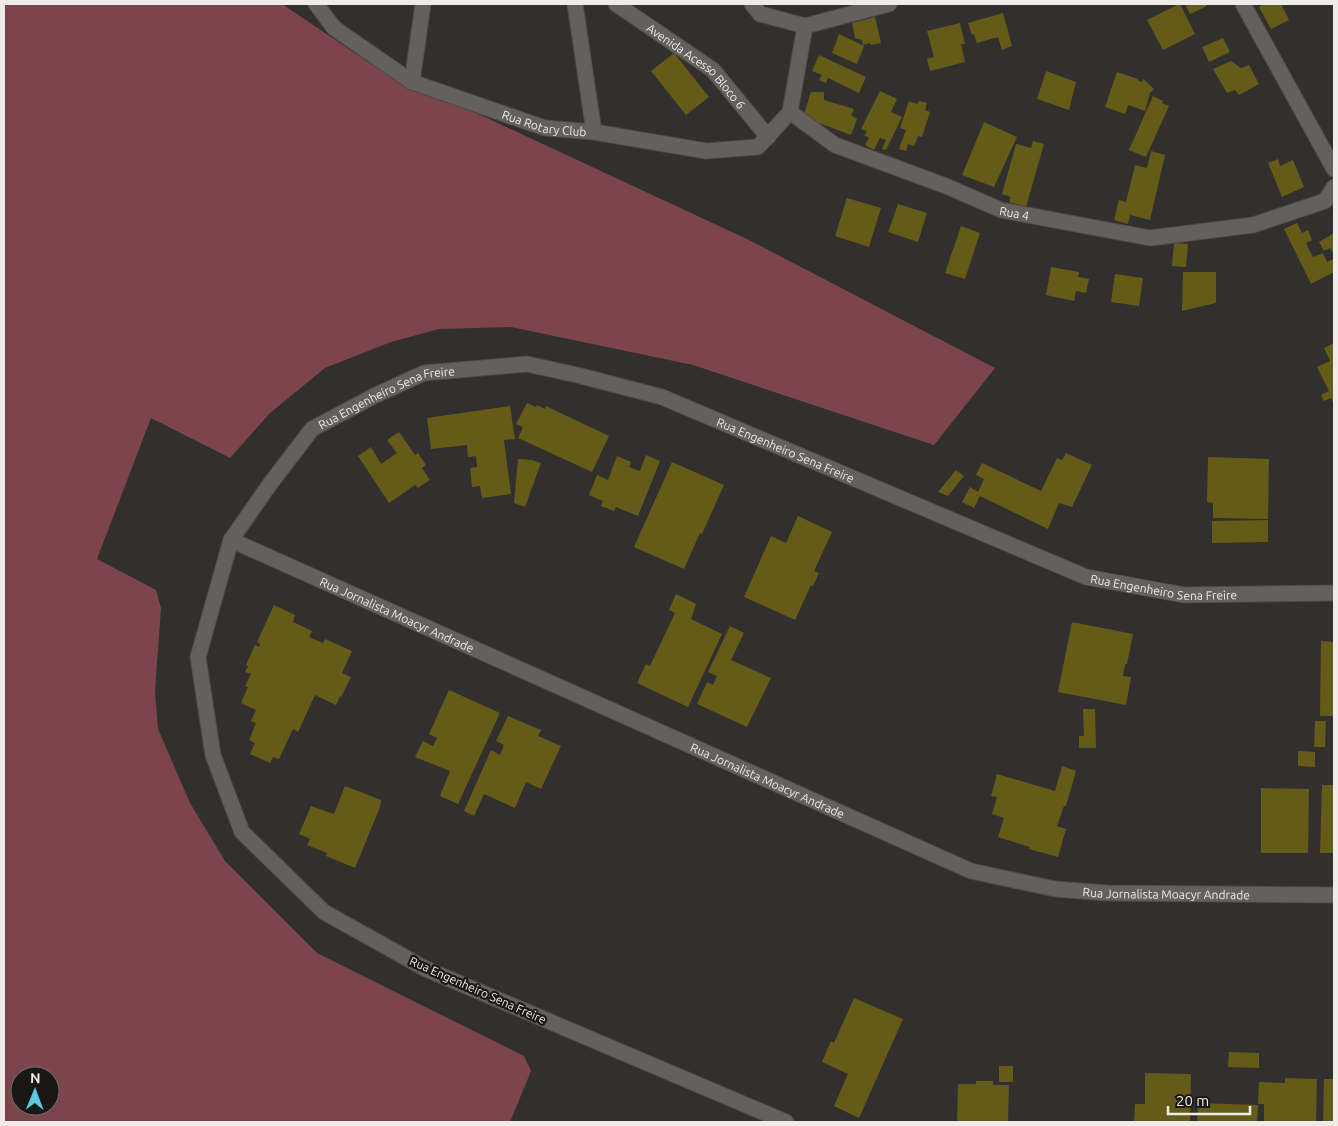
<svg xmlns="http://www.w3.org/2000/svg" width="1338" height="1126" font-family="Ubuntu,sans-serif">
  <rect width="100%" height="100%" fill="#32302e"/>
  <path fill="#7c454b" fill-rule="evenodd" d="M4,4h278l89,60 378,176 246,128 -61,77 -241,-80 -182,-38 -72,2 -48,13 -66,26 -55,45 -40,45 -79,-40 -54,141 59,31 5,18 -6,83 3,38 32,74 35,58 92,92 207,103 7,15 -21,51h-506zM20,1076h30v30h-30z"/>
  <g fill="#635b17">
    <path d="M1179,4h1l15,30 -32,16 -16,-30z"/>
    <path d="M1185,4h21l1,2 -17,8z"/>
    <path d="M1264,4h17l8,16 -18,9 -12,-22z"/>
    <path d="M1003,13l9,33 -10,4 -4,-13 -21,6 -3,-9 -2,1 -4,-12z"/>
    <path d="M875,17l6,26 -10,2 -1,-2 -7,2 -1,-5 -7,-2 -3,-15z"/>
    <path d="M960,23l5,21h-4l4,18 -35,9 -3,-12 7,-2 -7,-26z"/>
    <path d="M839,34l25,12 -7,18 -25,-11z"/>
    <path d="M1223,38l7,14 -21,10 -7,-15z"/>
    <path d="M674,53l35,44 -23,18 -35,-44z"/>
    <path d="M819,55l47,22 -7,16 -31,-15 -2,5 -7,-3 3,-5 -10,-4z"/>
    <path d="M1231,61l10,7 8,-3 10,19 -20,11 -4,-5 -8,3 -14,-24z"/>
    <path d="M1046,71l30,11 -7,28 -32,-11z"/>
    <path d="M1117,72l21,7 -1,1 5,2 1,-3 11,10 -4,4 -5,18 -17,-6 -3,9 -20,-7z"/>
    <path d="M880,91l17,8 -6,13 11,5 -16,33 -4,-1 4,-9 -6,-2 -6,12 -9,-5 4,-8 -5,-1 3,-5 -6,-2z"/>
    <path d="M811,92h13v8l30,9 -3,6 6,4 -6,16 -48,-18z"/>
    <path d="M1153,96l10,5 -1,2 7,3 -23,51 -17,-7z"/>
    <path d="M909,101l8,3 2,-3 8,2 -2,7 5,2 -8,25 -4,-1 -4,10 -6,-2 -2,7 -7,-2 7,-19 -6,-2z"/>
    <path d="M984,122l33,15 -23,50 -32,-12z"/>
    <path d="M1033,141l11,3 -18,63 -17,-5 2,-5 -9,-3 14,-50 15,4z"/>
    <path d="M1151,151l14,4 -15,65 -20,-5 -2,9 -14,-4 5,-20 7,2 9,-37 12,3z"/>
    <path d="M1278,159l2,7 13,-6 11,27 -22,10 -14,-34z"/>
    <path d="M847,198l34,10 -12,39 -34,-11z"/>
    <path d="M898,204l29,9 -9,29 -30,-10z"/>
    <path d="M1297,223l5,10 6,-3 4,10 -6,3 7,14 10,-4 4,9 6,-3 1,3v10l-23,12 -27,-55z"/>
    <path d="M961,226l19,7 -15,46 -20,-6z"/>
    <path d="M1334,233v22l-4,-7 -6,3 -5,-9z"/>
    <path d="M1174,243l14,1 -2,23 -14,-1z"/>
    <path d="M1051,267l28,5 -1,5 11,2 -3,14 -10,-2 -2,10 -28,-6z"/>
    <path d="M1183,272h33v31l-34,8z"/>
    <path d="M1115,274l28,4 -4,28 -28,-4z"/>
    <path d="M1334,343v62l-3,-7 -7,3 -3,-6 8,-4 -12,-24 13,-6 -6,-13z"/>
    <path d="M527,403l9,4 1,-2 8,4 1,-3 63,30 -17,36 -74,-34 5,-11 -7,-3z"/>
    <path d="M510,406l5,33 -11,1 7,54 -29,4 -2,-12 -8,1 -2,-19 7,-1 -1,-11 -8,1 -1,-12 -36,4 -4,-31z"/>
    <path d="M399,432l16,23 3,-2 8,12 -4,3 8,12 -12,8 -3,-3 -26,18 -31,-47 13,-9 10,17 16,-11 -10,-13z"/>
    <path d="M1066,453l26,12 -20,42 -13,-4 -11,26 -68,-33 -6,12 -12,-6 8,-15 8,5 6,-13 -8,-4 6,-12 59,28 16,-33 5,2z"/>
    <path d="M646,455l14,6 -22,55 -22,-9 -2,4 -13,-5 2,-5 -14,-6 8,-20 11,5 9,-24 14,6 -2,5 11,4z"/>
    <path d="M1208,457l61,2 -1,60 -55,-1v-15l-6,-1z"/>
    <path d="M518,459l14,1 9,3 -16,44 -11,-4z"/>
    <path d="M672,462l52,23 -22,49 -2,-1 -16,36 -50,-22z"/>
    <path d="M956,470l8,6 -16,20 -10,-4z"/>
    <path d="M798,516l34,16 -18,39 5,2 -6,13 -2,-1 -16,35 -51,-23 27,-61 15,7z"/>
    <path d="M1268,520v22l-56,1v-22z"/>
    <path d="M676,594l20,10 -5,15 31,15 -34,73 -51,-24 9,-19 4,2 25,-53 -6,-3z"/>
    <path d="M274,605l21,10 -2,7 19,9 -3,6 14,6 2,-4 27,12 -10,22 9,4 -10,20 -1,-1 -4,9 -21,-10 -17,37 -5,-3 -14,30 -6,-2 -3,6 -20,-9 5,-11 -6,-3 7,-17 -5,-2 5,-11 -15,-7 7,-16 -3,-1 6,-12 -6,-2 3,-6 -2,-1 9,-20 4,2 1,-3 -3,-2z"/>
    <path d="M1072,622l61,12 -6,30h-2l-2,12 8,1 -5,28 -68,-13z"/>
    <path d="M730,626l14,7 -13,27 40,18 -24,49 -50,-23 10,-22 6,3 4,-9 -9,-4z"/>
    <path d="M1321,641l13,1v74h-14z"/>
    <path d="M449,690l51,23 -42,91 -18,-8 10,-25 -35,-14 8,-16 10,5 4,-8 -8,-4z"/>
    <path d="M1083,709h12l1,39h-17v-12h5z"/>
    <path d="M508,716l33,14 -3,6 23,10 -20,43 -15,-7 -11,26 -31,-14 -10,22 -10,-5 27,-61 9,5 4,-10 -8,-4z"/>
    <path d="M1315,721h11l-1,26h-11z"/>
    <path d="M1298,751l17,1v15l-17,-1z"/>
    <path d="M1062,766l14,5 -10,35h-2l-7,20 9,3 -8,28 -29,-8 1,-2 -32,-10 6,-19 -12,-4 5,-17 -6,-1 6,-22 58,17z"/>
    <path d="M1322,785h12v68h-14z"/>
    <path d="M345,786l36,14 -1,7 -25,61 -29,-12 1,-3 -20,-8 3,-6 -11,-5 12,-28 23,8z"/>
    <path d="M1261,788l48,1 -1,64h-47z"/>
    <path d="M854,998l49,21 -44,99 -25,-12 14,-32 -26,-12 9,-21 3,2z"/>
    <path d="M1229,1052l30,1v15l-31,-1z"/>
    <rect x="999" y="1066" width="14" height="16"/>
    <path d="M1145,1073l46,1 -1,48h-56l1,-18h10z"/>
    <path d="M1285,1078l32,1 -1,43h-52v-18h-6l1,-22 26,1z"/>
    <path d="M1324,1079h10v43h-11z"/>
    <path d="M976,1081h17v4h16l-1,37h-51l1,-38h18z"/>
    <path d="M1198,1103l60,2 -1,17h-60z"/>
  </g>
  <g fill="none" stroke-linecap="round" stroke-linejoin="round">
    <defs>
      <g id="street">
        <path id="s1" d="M316,4l18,24 78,54 133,46 49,4 112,19 52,-4 32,-35"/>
        <path d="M575,4l19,128"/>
        <path id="s2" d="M616,4l97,66 55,67"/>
        <path d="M1243,4l91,165"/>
        <path id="s3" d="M805,26l-15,86 45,33 111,41 55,24 149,28 103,-13 72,-24 9,-14"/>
        <path d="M412,82l11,-78"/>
        <path id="s4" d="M231,540l740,331 84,18 52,4 227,2"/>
        <path id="s5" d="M786,1122l-360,-153 -102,-57 -82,-80 -29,-77 -15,-98 33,-117 39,-56 42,-55 62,-33 50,-23 103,-9 50,11 85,22 424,180 98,18 150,-2"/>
      </g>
      <path id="secondary" d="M752,4l8,10 45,12 84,-22"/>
    </defs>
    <use href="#street" stroke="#4d4b49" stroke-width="17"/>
    <use href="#secondary" stroke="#4d4b49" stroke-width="17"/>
    <use href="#street" stroke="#63605d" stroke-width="15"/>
    <use href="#secondary" stroke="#63605d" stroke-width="15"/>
  </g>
  <g text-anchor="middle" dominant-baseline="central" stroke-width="4.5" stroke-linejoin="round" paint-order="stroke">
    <g font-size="12" fill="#edecea" stroke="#191817">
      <text stroke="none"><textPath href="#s2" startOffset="102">Avenida Acesso Bloco 6</textPath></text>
      <text stroke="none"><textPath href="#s1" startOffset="264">Rua Rotary Club</textPath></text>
      <text stroke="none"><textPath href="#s3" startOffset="335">Rua 4</textPath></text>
      <text stroke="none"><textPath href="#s5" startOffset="1145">Rua Engenheiro Sena Freire</textPath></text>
      <text stroke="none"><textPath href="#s5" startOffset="1565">Rua Engenheiro Sena Freire</textPath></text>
      <text stroke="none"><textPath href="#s5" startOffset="1970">Rua Engenheiro Sena Freire</textPath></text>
      <text stroke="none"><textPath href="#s4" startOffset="182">Rua Jornalista Moacyr Andrade</textPath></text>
      <text stroke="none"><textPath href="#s4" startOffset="588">Rua Jornalista Moacyr Andrade</textPath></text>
      <text stroke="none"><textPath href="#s4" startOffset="1008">Rua Jornalista Moacyr Andrade</textPath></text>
      <text transform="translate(478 990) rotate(24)">Rua Engenheiro Sena Freire</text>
    </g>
  </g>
  <rect width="1338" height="1126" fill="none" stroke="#edecea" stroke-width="10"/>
  <g transform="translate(35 1091) rotate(1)"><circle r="24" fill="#191817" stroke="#6e6d6b"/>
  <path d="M0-4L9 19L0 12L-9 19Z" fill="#5cc7e7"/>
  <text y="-8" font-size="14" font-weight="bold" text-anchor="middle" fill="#edecea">N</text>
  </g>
  <path d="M1168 1106v8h82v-8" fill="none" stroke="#edecea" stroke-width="2.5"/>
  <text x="1176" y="1106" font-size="15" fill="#edecea" stroke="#191817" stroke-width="4" paint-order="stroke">20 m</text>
</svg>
